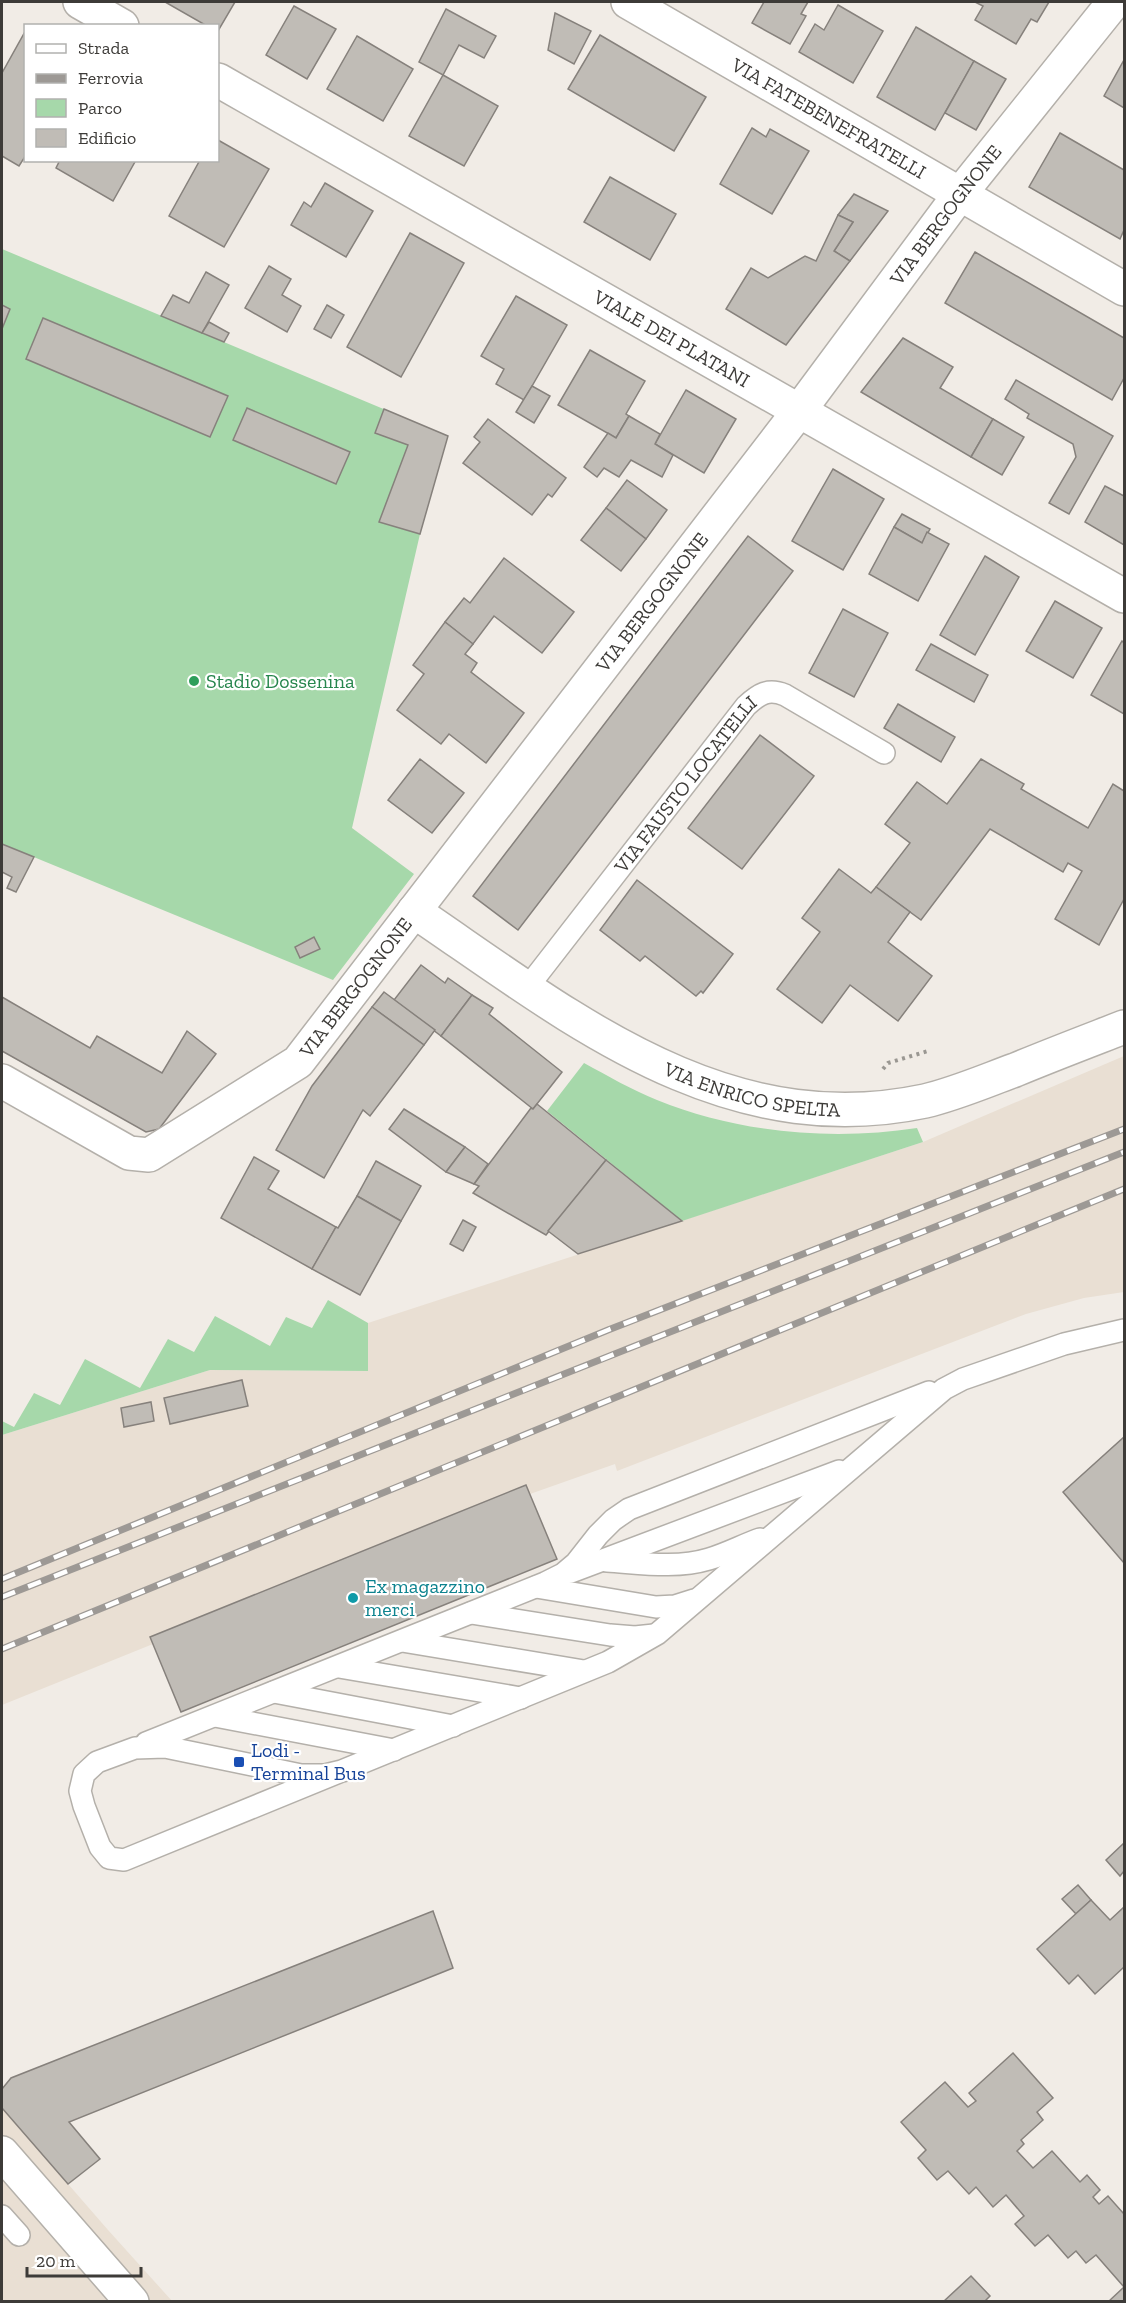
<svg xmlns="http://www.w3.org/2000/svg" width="1126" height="2303" font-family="'Zilla Slab',serif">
  <rect width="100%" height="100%" fill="#f1ece6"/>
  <g fill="#e9dfd3">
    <path d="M1124,1056v236l-40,6 -58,16 -409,157 -2,-7 -85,30 -4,-9 -373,159 -151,61v-270l208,-65 157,1 1,-48 555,-181z"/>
    <path d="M2,2108l106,122 64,71h-170z"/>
  </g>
  <g fill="#a6d8aa">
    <path d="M2,249l446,187 -28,98 -68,294 62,46 -81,106 -331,-136z"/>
    <path d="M584,1063c24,13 48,27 73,37 81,33 175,41 260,28l6,14 -241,79 -135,-110z"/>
    <path d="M328,1300l40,23v48l-158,-1 -208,65v-14l12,6 20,-34 26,12 25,-46 55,29 28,-49 26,13 21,-36 55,30 16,-29 26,11z"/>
  </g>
  <g fill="#c0bcb6" stroke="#86817c" stroke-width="1.5">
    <path d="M165,2h70l-17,29v-5h-11z"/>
    <path d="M764,2h44l-7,12 5,2 -16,28 -38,-21z"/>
    <path d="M975,2h74l-12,20 -6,-3 -15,25 -41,-24 8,-14z"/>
    <path d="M838,5l45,26 -30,52 -54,-31 16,-28 9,6z"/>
    <path d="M294,6l42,23 -29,50 -41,-24z"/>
    <path d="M446,9l50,27 -12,22 -25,-13 -16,30 -24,-13z"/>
    <path d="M555,13l36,18 -17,33 -26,-14z"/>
    <path d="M916,27l58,34 -39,69 -58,-33z"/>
    <path d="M26,30v125l-7,11 -17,-10v-83z"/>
    <path d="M600,35l106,62 -32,54 -106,-62z"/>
    <path d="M357,36l56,33 -30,52 -56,-32z"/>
    <path d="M1124,60v48l-20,-12z"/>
    <path d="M974,61l32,18 -30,51 -31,-17z"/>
    <path d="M443,75l55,31 -34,60 -55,-30z"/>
    <path d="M752,128l14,9 4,-8 39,22 -37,63 -52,-30z"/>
    <path d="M1060,133l64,37v60l-4,9 -91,-52z"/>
    <path d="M218,140l51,29 -45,78 -55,-31 31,-56h18z"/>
    <path d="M60,160h76l-23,41 -57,-33z"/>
    <path d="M610,177l66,37 -26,46 -66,-38z"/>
    <path d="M325,183l48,28 -27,46 -55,-32 13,-23 7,5z"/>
    <path d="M854,194l34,17 -38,50 -16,-10 19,-29 -15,-7z"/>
    <path d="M838,215l15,7 -19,29 16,10 -64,84 -60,-36 25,-41 17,10 37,-22 11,5z"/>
    <path d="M410,233l54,30 -63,114 -54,-30z"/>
    <path d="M975,252l149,86v40l-12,22 -167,-97z"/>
    <path d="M269,266l22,13 -9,16 19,11 -14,26 -42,-24z"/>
    <path d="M206,272l23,13 -27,48 -41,-17 12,-21 16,8z"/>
    <path d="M516,296l51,29 -43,75 -28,-16 8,-15 -23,-13z"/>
    <path d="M2,305l8,4 -8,20z"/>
    <path d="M327,305l17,10 -13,23 -17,-9z"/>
    <path d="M43,318l185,78 -18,41 -184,-78z"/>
    <path d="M209,322l20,11 -5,9 -22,-9z"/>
    <path d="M903,338l50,29 -13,21 53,31 -22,38 -110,-65z"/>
    <path d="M590,350l55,31 -19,33 3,2 -13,22 -58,-33z"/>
    <path d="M1016,380l97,56 -44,78 -20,-11 27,-46 -3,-13 -46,-26 2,-4 -24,-15z"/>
    <path d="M532,386l18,10 -16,27 -18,-11z"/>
    <path d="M686,390l50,29 -32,54 -49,-29z"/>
    <path d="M247,408l103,44 -14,32 -103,-44z"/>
    <path d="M384,409l64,27 -28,98 -41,-12 29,-77 -33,-12z"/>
    <path d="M629,416l31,18 -5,10 18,11 -11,22 -31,-17 -12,17 -15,-9 -7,9 -13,-10 24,-34 8,5z"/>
    <path d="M488,419l78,59 -14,19 -4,-3 -16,21 -69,-52 17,-21 -6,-5z"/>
    <path d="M993,419l31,18 -22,38 -31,-18z"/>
    <path d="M833,469l51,30 -41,71 -51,-29z"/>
    <path d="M627,480l40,30 -21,29 -40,-31z"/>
    <path d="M1105,486l19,10v49l-39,-23z"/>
    <path d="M606,508l40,31 -25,32 -40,-31z"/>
    <path d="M902,514l28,15 -8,14 -28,-16z"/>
    <path d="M894,527l28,16 5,-11 22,12 -31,57 -49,-27z"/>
    <path d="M748,536l45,35 -275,359 -45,-34z"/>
    <path d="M985,556l34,21 -44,78 -35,-20z"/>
    <path d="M504,558l70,54 -32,41 -48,-37 -21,28 -28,-22 19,-24 6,5z"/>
    <path d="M1055,601l47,27 -29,50 -47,-27z"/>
    <path d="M843,609l45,24 -34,64 -45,-24z"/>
    <path d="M445,622l28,22 -8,10 12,9 -6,9 53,41 -38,50 -37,-29 -8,10 -44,-34 27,-36 -11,-9z"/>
    <path d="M1122,641l2,2v71l-33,-19z"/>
    <path d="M931,644l57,31 -14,27 -58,-32z"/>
    <path d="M898,704l57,33 -14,25 -57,-34z"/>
    <path d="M760,735l54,41 -72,93 -54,-41z"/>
    <path d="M420,759l44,34 -32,40 -44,-33z"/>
    <path d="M981,759l43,25 -3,5 67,39 25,-44 11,7v108l-25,46 -44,-26 27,-48 -14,-8 -5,9 -73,-43 -69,91 -45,-33 34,-44 -25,-19 32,-42 30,22z"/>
    <path d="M2,844l32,13 -18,35 -9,-4 5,-11 -10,-5z"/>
    <path d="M839,869l32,24 5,-6 34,25 -22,30 44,34 -34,45 -48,-36 -28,38 -45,-34 43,-57 -18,-14z"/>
    <path d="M637,880l96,74 -30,39 -2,-2 -5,5 -51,-40 -5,5 -40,-31z"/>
    <path d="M314,937l6,12 -20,9 -5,-11z"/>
    <path d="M421,965l24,18 3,-5 24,17 -31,41 -47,-36z"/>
    <path d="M384,992l51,38 -11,15 -52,-38z"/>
    <path d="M472,995l21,13 -4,6 73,58 -29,37 -92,-73z"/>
    <path d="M2,997l88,51 7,-12 65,37 25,-42 29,23 -57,75 -13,3 -144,-81z"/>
    <path d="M372,1007l52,38 -54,71 -7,-6 -39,68 -48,-28 36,-64z"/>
    <path d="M537,1104l69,56 -60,75 -73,-42 6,-7 -5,-2 57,-76 2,1z"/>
    <path d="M404,1109l61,38 -19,25 -57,-43z"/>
    <path d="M465,1147l23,17 -14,20 -28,-12z"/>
    <path d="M254,1157l25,14 -11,18 68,38 -24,42 -91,-51z"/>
    <path d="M606,1160l76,61 -104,33 -30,-23z"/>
    <path d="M376,1161l45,25 -20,35 -44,-25z"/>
    <path d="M357,1196l44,25 -41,74 -48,-26 24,-42 2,1z"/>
    <path d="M463,1220l13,7 -13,24 -13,-7z"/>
    <path d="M242,1380l6,26 -78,18 -6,-26z"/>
    <path d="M151,1402l3,19 -30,6 -3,-19z"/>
    <path d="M1124,1437v126l-61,-71z"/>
    <path d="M526,1485l31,74 -376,153 -31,-75z"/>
    <path d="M1124,1843v28l-4,5 -14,-16z"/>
    <path d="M1078,1885l13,15 -15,14 -14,-15z"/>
    <path d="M1091,1900l19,20 14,-13v60l-29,27 -17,-19 -9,9 -32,-35z"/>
    <path d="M433,1911l20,57 -384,154 31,37 -32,25 -66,-76v-19l9,-11z"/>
    <path d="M1013,2053l40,45 -16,14 6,8 -22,20 3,4 -7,7 16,17 19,-17 28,31 7,-7 13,15 -7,7 6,7 9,-8 16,18v88h-16l16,-15 -28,-32 -10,8 -10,-12 -8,7 -20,-23 -13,11 -20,-22 9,-8 -18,-21 -13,12 -17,-20 -7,7 -21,-23 -11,9 -19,-22 8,-8 -25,-28 44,-40 23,25 8,-6 -7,-8z"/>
    <path d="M971,2276l19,20 -6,6h-41z"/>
  </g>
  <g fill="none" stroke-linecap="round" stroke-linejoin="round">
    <defs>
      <g id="service">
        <path id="s1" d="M527,988l219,-282c13,-12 22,-18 39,-11l99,58"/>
        <path d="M607,1561c33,2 69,8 102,-2 17,-5 34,-14 51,-20"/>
        <path d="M571,1572l268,-101"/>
        <path d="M536,1587l120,20 19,-1 19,-6"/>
        <path d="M471,1613l139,22 25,2 19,-2"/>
        <path d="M402,1641l182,30"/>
        <path d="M339,1667l182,31"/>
        <path d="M274,1692l179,34"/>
        <path d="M215,1716l179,34"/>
        <path d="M146,1743l399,-160 18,-9 13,-11 22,-28 15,-15 16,-11 300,-117"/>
        <path d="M346,1770l-21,5h-24l-136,-28 -30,1 -38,14 -13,12 -4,17 4,15 16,41 9,11 15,2 484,-198 49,-28 287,-245 19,-10 101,-35 60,-14"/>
        <path d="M2,2216l17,19"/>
      </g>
      <g id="minor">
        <path d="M80,2l42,24"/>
        <path id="s2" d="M628,2l496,287"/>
        <path id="s3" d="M218,80l906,516"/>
        <path id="s4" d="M414,911c155,105 309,233 511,190 30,-7 60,-20 90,-31 36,-15 73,-29 109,-43"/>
        <path id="s5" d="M2,1081l127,72 20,2 149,-93 501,-651 161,-217 154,-192"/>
        <path d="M2,2153l130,149"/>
      </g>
    </defs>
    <use href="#service" stroke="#b4b0aa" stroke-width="24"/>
    <use href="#minor" stroke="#b4b0aa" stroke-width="36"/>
    <path stroke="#9a9792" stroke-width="4" stroke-dasharray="3 4.5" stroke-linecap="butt" d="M883,1069l5,-6 40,-12"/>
    <use href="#service" stroke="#fff" stroke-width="21"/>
    <use href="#minor" stroke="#fff" stroke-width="33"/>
    <defs>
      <g id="rail">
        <path d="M2,1579l606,-249 516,-201"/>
        <path d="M2,1597l1122,-445"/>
        <path d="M2,1649l1122,-460"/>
      </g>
    </defs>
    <use href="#rail" stroke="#9d9995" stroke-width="7"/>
    <use href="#rail" stroke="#fff" stroke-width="4.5" stroke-dasharray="14" stroke-linecap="butt"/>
  </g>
  <circle fill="#2e9e5b" stroke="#fff" stroke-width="2" cx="194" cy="681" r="6"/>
  <circle fill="#0f9aa8" stroke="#fff" stroke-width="2" cx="353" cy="1598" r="6"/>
  <rect fill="#1a4fb4" stroke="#fff" stroke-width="2" x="233" y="1756" width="12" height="12" rx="3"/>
  <g text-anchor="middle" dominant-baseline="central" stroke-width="4.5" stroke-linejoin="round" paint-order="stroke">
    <g font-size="20" fill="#3d3b38" stroke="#fff">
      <text stroke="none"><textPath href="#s2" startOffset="232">VIA FATEBENEFRATELLI</textPath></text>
      <text stroke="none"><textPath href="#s5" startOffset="1408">VIA BERGOGNONE</textPath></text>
      <text stroke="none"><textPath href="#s3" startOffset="522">VIALE DEI PLATANI</textPath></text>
      <text stroke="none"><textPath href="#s5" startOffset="922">VIA BERGOGNONE</textPath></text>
      <text stroke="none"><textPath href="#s1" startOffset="258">VIA FAUSTO LOCATELLI</textPath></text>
      <text stroke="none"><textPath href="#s5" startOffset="436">VIA BERGOGNONE</textPath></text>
      <text stroke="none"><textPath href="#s4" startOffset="387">VIA ENRICO SPELTA</textPath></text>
    </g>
    <g font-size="20" fill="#27864d" stroke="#fff" text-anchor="start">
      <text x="206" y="681">Stadio Dossenina</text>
    </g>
    <g font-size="20" fill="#0d838f" stroke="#fff" text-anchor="start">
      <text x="365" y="1586">Ex magazzino<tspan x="365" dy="23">merci</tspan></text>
    </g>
    <g font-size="20" fill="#164399" stroke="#fff" text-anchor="start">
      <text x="251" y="1750">Lodi -<tspan x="251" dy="23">Terminal Bus</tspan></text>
    </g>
  </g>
  <rect width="1126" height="2303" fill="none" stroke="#3d3b38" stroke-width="6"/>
  <rect x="24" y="24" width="195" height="138" fill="#ffffff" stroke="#b1b1af" stroke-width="1.5"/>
  <rect x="36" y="44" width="30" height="9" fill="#ffffff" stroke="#b1b1af" stroke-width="1.5"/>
  <text x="78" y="54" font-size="18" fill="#3d3b38">Strada</text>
  <rect x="36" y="74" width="30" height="9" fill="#9d9995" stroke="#b1b1af" stroke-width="1.5"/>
  <text x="78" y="84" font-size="18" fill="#3d3b38">Ferrovia</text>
  <rect x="36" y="99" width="30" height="18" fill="#a6d8aa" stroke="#b1b1af" stroke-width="1.5"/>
  <text x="78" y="114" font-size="18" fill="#3d3b38">Parco</text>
  <rect x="36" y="129" width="30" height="18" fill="#c0bcb6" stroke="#b1b1af" stroke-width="1.5"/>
  <text x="78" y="144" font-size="18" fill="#3d3b38">Edificio</text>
  <path d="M27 2267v9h114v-9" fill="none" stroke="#3d3b38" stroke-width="3"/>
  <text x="36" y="2267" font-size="18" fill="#3d3b38" stroke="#ffffff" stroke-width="4.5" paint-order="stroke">20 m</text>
</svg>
